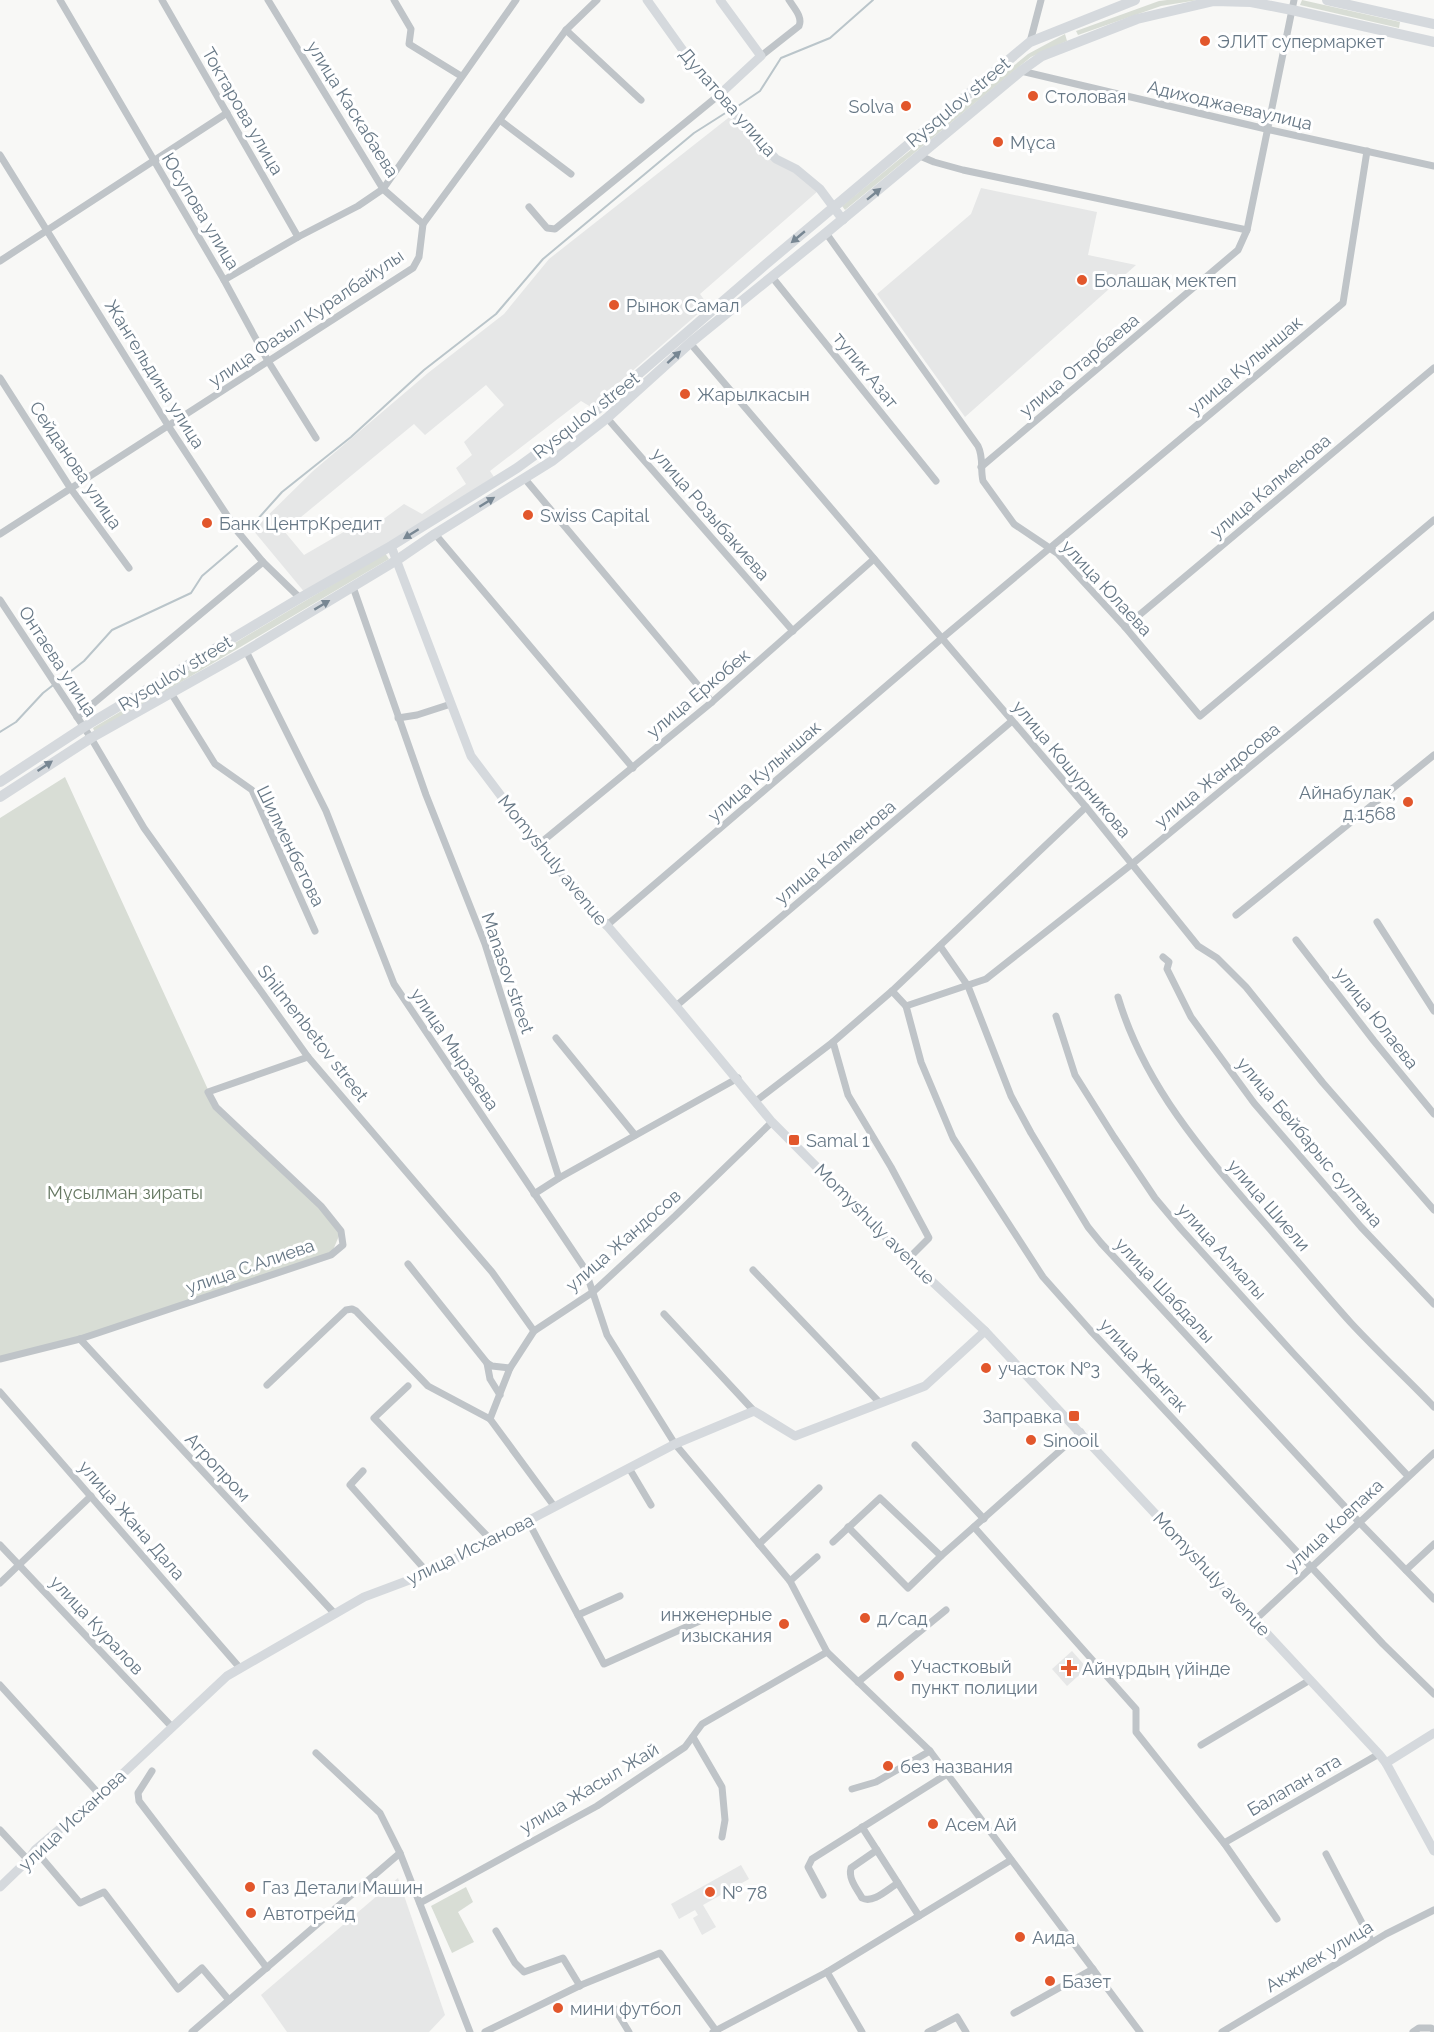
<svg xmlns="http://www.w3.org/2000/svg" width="1434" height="2032" font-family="Raleway,sans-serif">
  <rect width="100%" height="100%" fill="#f8f8f6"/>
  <g fill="#e6e7e7" fill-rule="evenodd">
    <path d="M732,115l46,48 25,11 15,17 -118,103 8,11 -117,102 -10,-6 -91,70 4,6 -188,117 -53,-64 60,-59 115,-98 76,-59 45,-55zM486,385l18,20 -40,37 8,13 -16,13 10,16 -44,30 -18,-10 -30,22 -8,-7 -62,36 -20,-24 130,-107 11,11z"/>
    <path d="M981,188l116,24 -9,43 48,10 -171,152 -88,-123 94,-80z"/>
    <path d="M1072,1651l15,17 -20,18 -15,-17z"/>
    <path d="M741,1865l8,14 -46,26 13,22 -14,8 -9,-17 5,-3 -3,-5 -16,9 -8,-15z"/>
    <path d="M398,1878l47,137 -16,17h-142l-26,-37z"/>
  </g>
  <g fill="#d8ddd5">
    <path d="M1167,0h31l-37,6 -83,29 -2,-4 83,-30z"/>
    <path d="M1302,0l98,22 -1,6 -99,-23z"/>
    <path d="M1065,34l2,7 -36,16 -186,153 -3,-4 186,-152z"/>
    <path d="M385,553l4,6 -294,174 -2,-5z"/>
    <path d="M65,777l151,330 105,99 20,25 -10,24 -251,84 -80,20v-541z"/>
    <path d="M466,1887l7,15 -15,10 16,30 -22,11 -21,-47z"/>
  </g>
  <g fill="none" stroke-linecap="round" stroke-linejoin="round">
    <g stroke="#bac5ca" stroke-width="2">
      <path d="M735,108l25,-17 21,-33 49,-20 43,-38"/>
      <path d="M247,531l35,-39 69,-55 73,-67 72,-56 47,-55 151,-126 33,-21"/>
      <path d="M0,732l16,-10 27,-29 41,-32 28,-31 79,-37 11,-17 35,-30"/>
    </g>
    <g stroke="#bfc4c8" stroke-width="7">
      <path d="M60,0l164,280 44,81 48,77"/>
      <path d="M162,0l136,237"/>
      <path d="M268,0l115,189 40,35"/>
      <path d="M394,0l17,29 -2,15 52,32"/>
      <path d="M566,30l75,70"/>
      <path d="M1030,42l11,-42"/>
      <path d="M761,56l38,-30c4,-9 -5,-18 -10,-26"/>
      <path d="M1021,71l245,58 168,37"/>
      <path d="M501,121l70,53"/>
      <path d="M0,155l169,272 69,105 25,30 37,36"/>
      <path d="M920,156l14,6 29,8 284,60"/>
      <path d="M529,207l18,21 8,1 164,-134"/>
      <path d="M826,233l152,213c6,12 2,23 5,35l31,43 43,29 68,74 75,89 234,-196"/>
      <path d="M0,261l227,-148"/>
      <path d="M772,277l164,204"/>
      <path d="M224,280l74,-43 60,-31 25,-17 133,-189"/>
      <path d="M690,343l396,464 112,139 19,12 29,29 77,96 111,127"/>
      <path d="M0,378l71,111 58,79"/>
      <path d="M607,418l186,213"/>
      <path d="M981,467l257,-217 9,-20 47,-230"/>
      <path d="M525,479l187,223"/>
      <path d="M0,534l413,-266 6,-11 4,-33 143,-194 31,-30"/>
      <path d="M435,534l198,234"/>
      <path d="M353,587l73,208 59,149 74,234 179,-100"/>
      <path d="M0,600l91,138 53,90 164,229 184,215 42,59"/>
      <path d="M1125,627l309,-259"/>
      <path d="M246,651l80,160 68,173 191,285 22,66 68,109 115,137 37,71 103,99 210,281"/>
      <path d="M171,693l44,71 37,26 63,141"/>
      <path d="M77,717l186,-155"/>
      <path d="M398,718l19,-3 34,-11"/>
      <path d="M538,845l174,-143 162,-143"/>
      <path d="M1236,915l198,-160"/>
      <path d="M1377,922l57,89"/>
      <path d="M606,926l335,-287 402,-336 24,-152"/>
      <path d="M1296,940l78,101 60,73"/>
      <path d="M940,946l28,40 43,110 20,37 57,94 13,16 258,279 75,77"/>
      <path d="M1163,957l6,5 -2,7 24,48 63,86 107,124 73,77"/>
      <path d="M892,991l14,15 80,-27 146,-115 302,-249"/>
      <path d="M1118,997c27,91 89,160 150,230 28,32 55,65 83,96 27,29 56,56 83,84"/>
      <path d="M676,1006l336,-285"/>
      <path d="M906,1006l15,56 32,76 90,139 47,53 293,314 51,50"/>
      <path d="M1056,1016l19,59 39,62 41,61 26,31 112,124 115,123"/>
      <path d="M556,1038l79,97"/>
      <path d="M833,1042l15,53 43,72 38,71 -21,21"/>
      <path d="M756,1101l77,-59 59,-51 194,-184"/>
      <path d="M534,1194l25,-16"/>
      <path d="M408,1264l79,99 5,3 18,2"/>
      <path d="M753,1270l127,133"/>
      <path d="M664,1314l90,97"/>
      <path d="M80,1339l255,275"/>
      <path d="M0,1359l80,-20 251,-84 12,-10 -2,-14 -20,-25 -105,-99 -8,-15 100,-35"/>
      <path d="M487,1363l3,16 10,16"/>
      <path d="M267,1385l79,-75 6,-1 4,2 72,75 62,33"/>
      <path d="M408,1386l-34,32 117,122"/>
      <path d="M0,1392l240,276"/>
      <path d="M915,1445l69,74"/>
      <path d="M629,1468l22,37"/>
      <path d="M363,1471l-13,14 78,88"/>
      <path d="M554,1506l-64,-87 20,-51 24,-37 59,-39 82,-76 97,-94"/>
      <path d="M528,1521l76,143 100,-45"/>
      <path d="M848,1527l60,61 33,-32"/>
      <path d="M974,1527l162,182v23l88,111 53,76"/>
      <path d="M833,1542l47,-44 61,58 140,-124"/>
      <path d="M759,1544l60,-56"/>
      <path d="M0,1545l172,182"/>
      <path d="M1406,1570l28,-26"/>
      <path d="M790,1581l27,-24"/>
      <path d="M0,1583l91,-87"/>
      <path d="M578,1615l42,-19"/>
      <path d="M1255,1620l179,-167"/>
      <path d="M858,1682l88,-72"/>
      <path d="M0,1685l100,110"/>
      <path d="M693,1737l29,50 3,33 -3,17"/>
      <path d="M1201,1745l109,-65"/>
      <path d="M316,1753l64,60 20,40"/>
      <path d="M152,1771l-14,22 1,8 128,167"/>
      <path d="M852,1789l24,-7 54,-31"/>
      <path d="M862,1827l57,89"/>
      <path d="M0,1830l28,30"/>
      <path d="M1224,1843l155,-89"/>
      <path d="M35,1850l45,53 24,-11 74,97 24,-21 27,32"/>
      <path d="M877,1850l-26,18c-3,11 6,21 11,30 11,6 26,-9 36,-15"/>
      <path d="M1326,1854l46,88"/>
      <path d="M823,1895l-15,-28 4,-8 135,-85"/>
      <path d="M420,1903l177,-97 88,-59 17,-23 125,-72"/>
      <path d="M496,1931l19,32 9,9 39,-14 17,28"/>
      <path d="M827,1972l35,60"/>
      <path d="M615,2009l14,23"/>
      <path d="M1014,2013l79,-44"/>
      <path d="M192,2032l208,-179 70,179"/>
      <path d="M485,2032l96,-47 79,-32 57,79"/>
      <path d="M713,2032l114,-60 184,-112"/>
      <path d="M928,2032l29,-15 9,15"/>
      <path d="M1222,2032l164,-98 48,-24"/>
      <path d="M1413,2032l6,-4h12l3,2"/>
    </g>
    <g stroke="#d5d9dd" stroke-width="9">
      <path d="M647,0l45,63 39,47 45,49 20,10 24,20 23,31"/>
      <path d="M719,95l42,-39 -41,-56"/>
      <path d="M391,546l80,210 67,89 138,161 96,116 136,137 77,72 394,423 7,9 48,88"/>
      <path d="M1386,1763l48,-30"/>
      <path d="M0,1887l28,-27 7,-10 65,-55 127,-119 137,-79 64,-24 247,-129 79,-33 41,25 130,-50 60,-55"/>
    </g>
    <g stroke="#d5d9dd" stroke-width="10">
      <path d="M1327,0l107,24"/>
      <path d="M0,782l84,-55 216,-129 91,-52 126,-78 81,-59 167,-144 265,-223 105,-42"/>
      <path d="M0,797l91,-59 155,-87 151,-91 38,-26 117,-73 55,-43 83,-75 136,-110 195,-162 21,-15 95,-37 77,-18 37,1 41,8 142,32"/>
    </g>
  </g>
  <defs><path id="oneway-solid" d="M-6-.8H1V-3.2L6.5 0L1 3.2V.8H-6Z" transform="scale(1.5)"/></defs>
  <g fill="#788793">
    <use href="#oneway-solid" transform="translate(874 194) rotate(-39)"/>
    <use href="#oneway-solid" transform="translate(798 237) rotate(140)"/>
    <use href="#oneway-solid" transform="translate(674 357) rotate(-42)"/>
    <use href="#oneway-solid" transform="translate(487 502) rotate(-32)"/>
    <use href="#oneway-solid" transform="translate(411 534) rotate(148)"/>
    <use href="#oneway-solid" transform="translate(322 605) rotate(-31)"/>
    <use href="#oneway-solid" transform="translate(45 766) rotate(-34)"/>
  </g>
  <g fill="#e2572c" stroke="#fff" stroke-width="2">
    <circle cx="1205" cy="41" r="6"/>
    <circle cx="1033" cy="96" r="6"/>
    <circle cx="906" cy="106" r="6"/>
    <circle cx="998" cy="142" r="6"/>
    <circle cx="1082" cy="280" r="6"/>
    <circle cx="614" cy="305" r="6"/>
    <circle cx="685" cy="394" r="6"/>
    <circle cx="528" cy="515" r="6"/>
    <circle cx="207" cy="523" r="6"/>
    <circle cx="1408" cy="802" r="6"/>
    <rect x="788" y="1134" width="12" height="12" rx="3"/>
    <circle cx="986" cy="1368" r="6"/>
    <rect x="1068" y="1410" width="12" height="12" rx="3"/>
    <circle cx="1031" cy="1440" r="6"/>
    <circle cx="865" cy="1618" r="6"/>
    <circle cx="784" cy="1624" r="6"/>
    <path d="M1066 1659h6v6h6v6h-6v6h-6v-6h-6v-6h6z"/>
    <circle cx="899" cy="1676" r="6"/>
    <circle cx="888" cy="1766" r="6"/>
    <circle cx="933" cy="1824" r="6"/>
    <circle cx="250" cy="1887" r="6"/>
    <circle cx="710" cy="1892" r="6"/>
    <circle cx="251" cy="1913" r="6"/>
    <circle cx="1020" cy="1937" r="6"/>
    <circle cx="1050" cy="1981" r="6"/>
    <circle cx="558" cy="2008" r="6"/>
  </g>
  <g text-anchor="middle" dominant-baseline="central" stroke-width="6" stroke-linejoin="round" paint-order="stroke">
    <g font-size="18" fill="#677886" stroke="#fff" text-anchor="start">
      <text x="1217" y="41">ЭЛИТ супермаркет</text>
      <text x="1045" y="96">Столовая</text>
      <text x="894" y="106" text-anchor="end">Solva</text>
      <text x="1010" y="142">Мұса</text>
      <text x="1094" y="280">Болашақ мектеп</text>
      <text x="626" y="305">Рынок Самал</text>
      <text x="697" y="394">Жарылкасын</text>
      <text x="540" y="515">Swiss Capital</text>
      <text x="219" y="523">Банк ЦентрКредит</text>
      <text x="1396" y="792" text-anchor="end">Айнабулак,<tspan x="1396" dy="21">д.1568</tspan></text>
      <text x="806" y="1140">Samal 1</text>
      <text x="998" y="1368">участок №3</text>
      <text x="1062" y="1416" text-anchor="end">Заправка</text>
      <text x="1043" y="1440">Sinooil</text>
      <text x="772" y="1614" text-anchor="end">инженерные<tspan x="772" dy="21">изыскания</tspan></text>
      <text x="877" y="1618">д/сад</text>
      <text x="911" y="1666">Участковый<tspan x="911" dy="21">пункт полиции</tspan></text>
      <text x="1082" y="1668">Айнұрдың үйінде</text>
      <text x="900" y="1766">без названия</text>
      <text x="945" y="1824">Асем Ай</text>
      <text x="262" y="1887">Газ Детали Машин</text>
      <text x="722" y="1892">№ 78</text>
      <text x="263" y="1913">Автотрейд</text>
      <text x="1032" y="1937">Аида</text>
      <text x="1062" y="1981">Базет</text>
      <text x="570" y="2008">мини футбол</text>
    </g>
    <g font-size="18" fill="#677886" stroke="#fff">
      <text transform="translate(728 102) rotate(49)">Дулатова улица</text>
      <text transform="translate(958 102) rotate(-40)">Rysqulov street</text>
      <text transform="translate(1230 105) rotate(13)">Адиходжаеваулица</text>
      <text transform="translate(353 109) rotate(58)">улица Каскабаева</text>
      <text transform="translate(243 111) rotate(60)">Токтарова улица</text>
      <text transform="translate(201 211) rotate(59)">Юсупова улица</text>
      <text transform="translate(306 318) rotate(-34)">улица Фазыл Куралбайулы</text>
      <text transform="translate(1079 365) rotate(-40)">улица Отарбаева</text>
      <text transform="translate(1245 365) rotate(-40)">улица Кулыншак</text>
      <text transform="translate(866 370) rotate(51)">тупик Азат</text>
      <text transform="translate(155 374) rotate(58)">Жангельдина улица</text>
      <text transform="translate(586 415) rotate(-38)">Rysqulov street</text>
      <text transform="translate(76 465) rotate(56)">Сейданова улица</text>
      <text transform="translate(1270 486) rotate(-40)">улица Калменова</text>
      <text transform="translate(711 514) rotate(49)">улица Розыбакиева</text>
      <text transform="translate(1107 588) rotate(47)">улица Юлаева</text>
      <text transform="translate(58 661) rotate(57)">Онтаева улица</text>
      <text transform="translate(175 673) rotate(-31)">Rysqulov street</text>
      <text transform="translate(698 693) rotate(-40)">улица Еркобек</text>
      <text transform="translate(1072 769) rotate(50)">улица Кошурникова</text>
      <text transform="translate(764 771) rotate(-41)">улица Кулыншак</text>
      <text transform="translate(1217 775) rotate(-39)">улица Жандосова</text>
      <text transform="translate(291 846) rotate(64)">Шилменбетова</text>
      <text transform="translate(835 852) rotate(-40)">улица Калменова</text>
      <text transform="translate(553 860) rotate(51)">Momyshuly avenue</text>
      <text transform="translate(508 973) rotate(71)">Manasov street</text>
      <text transform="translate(1377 1018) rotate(52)">улица Юлаева</text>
      <text transform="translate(313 1033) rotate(52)">Shilmenbetov street</text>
      <text transform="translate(455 1049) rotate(56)">улица Мырзаева</text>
      <text transform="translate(1310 1142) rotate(50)">улица Бейбарыс султана</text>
      <text transform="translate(1269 1205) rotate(49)">улица Шиели</text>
      <text transform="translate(875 1224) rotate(45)">Momyshuly avenue</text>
      <text transform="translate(623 1240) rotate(-41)">улица Жандосов</text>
      <text transform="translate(1222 1251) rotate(48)">улица Алмалы</text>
      <text transform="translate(250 1266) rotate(-19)">улица С.Алиева</text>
      <text transform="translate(1165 1290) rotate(47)">улица Шабдалы</text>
      <text transform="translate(1144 1365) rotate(47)">улица Жангак</text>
      <text transform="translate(218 1467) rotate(47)">Агропром</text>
      <text transform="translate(132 1520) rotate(49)">улица Жана Дала</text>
      <text transform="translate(1334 1525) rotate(-43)">улица Ковпака</text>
      <text transform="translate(470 1549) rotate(-26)">улица Исханова</text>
      <text transform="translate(1212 1574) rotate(47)">Momyshuly avenue</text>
      <text transform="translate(97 1625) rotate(47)">улица Куралов</text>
      <text transform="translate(1294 1785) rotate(-30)">Балапан ата</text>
      <text transform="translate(589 1788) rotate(-31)">улица Жасыл Жай</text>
      <text transform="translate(72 1820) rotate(-43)">улица Исханова</text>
      <text transform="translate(1319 1956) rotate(-31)">Акжиек улица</text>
    </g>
    <g font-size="18" fill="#667862" stroke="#fff">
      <text x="125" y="1192">Мұсылман зираты</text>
    </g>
  </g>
</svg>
